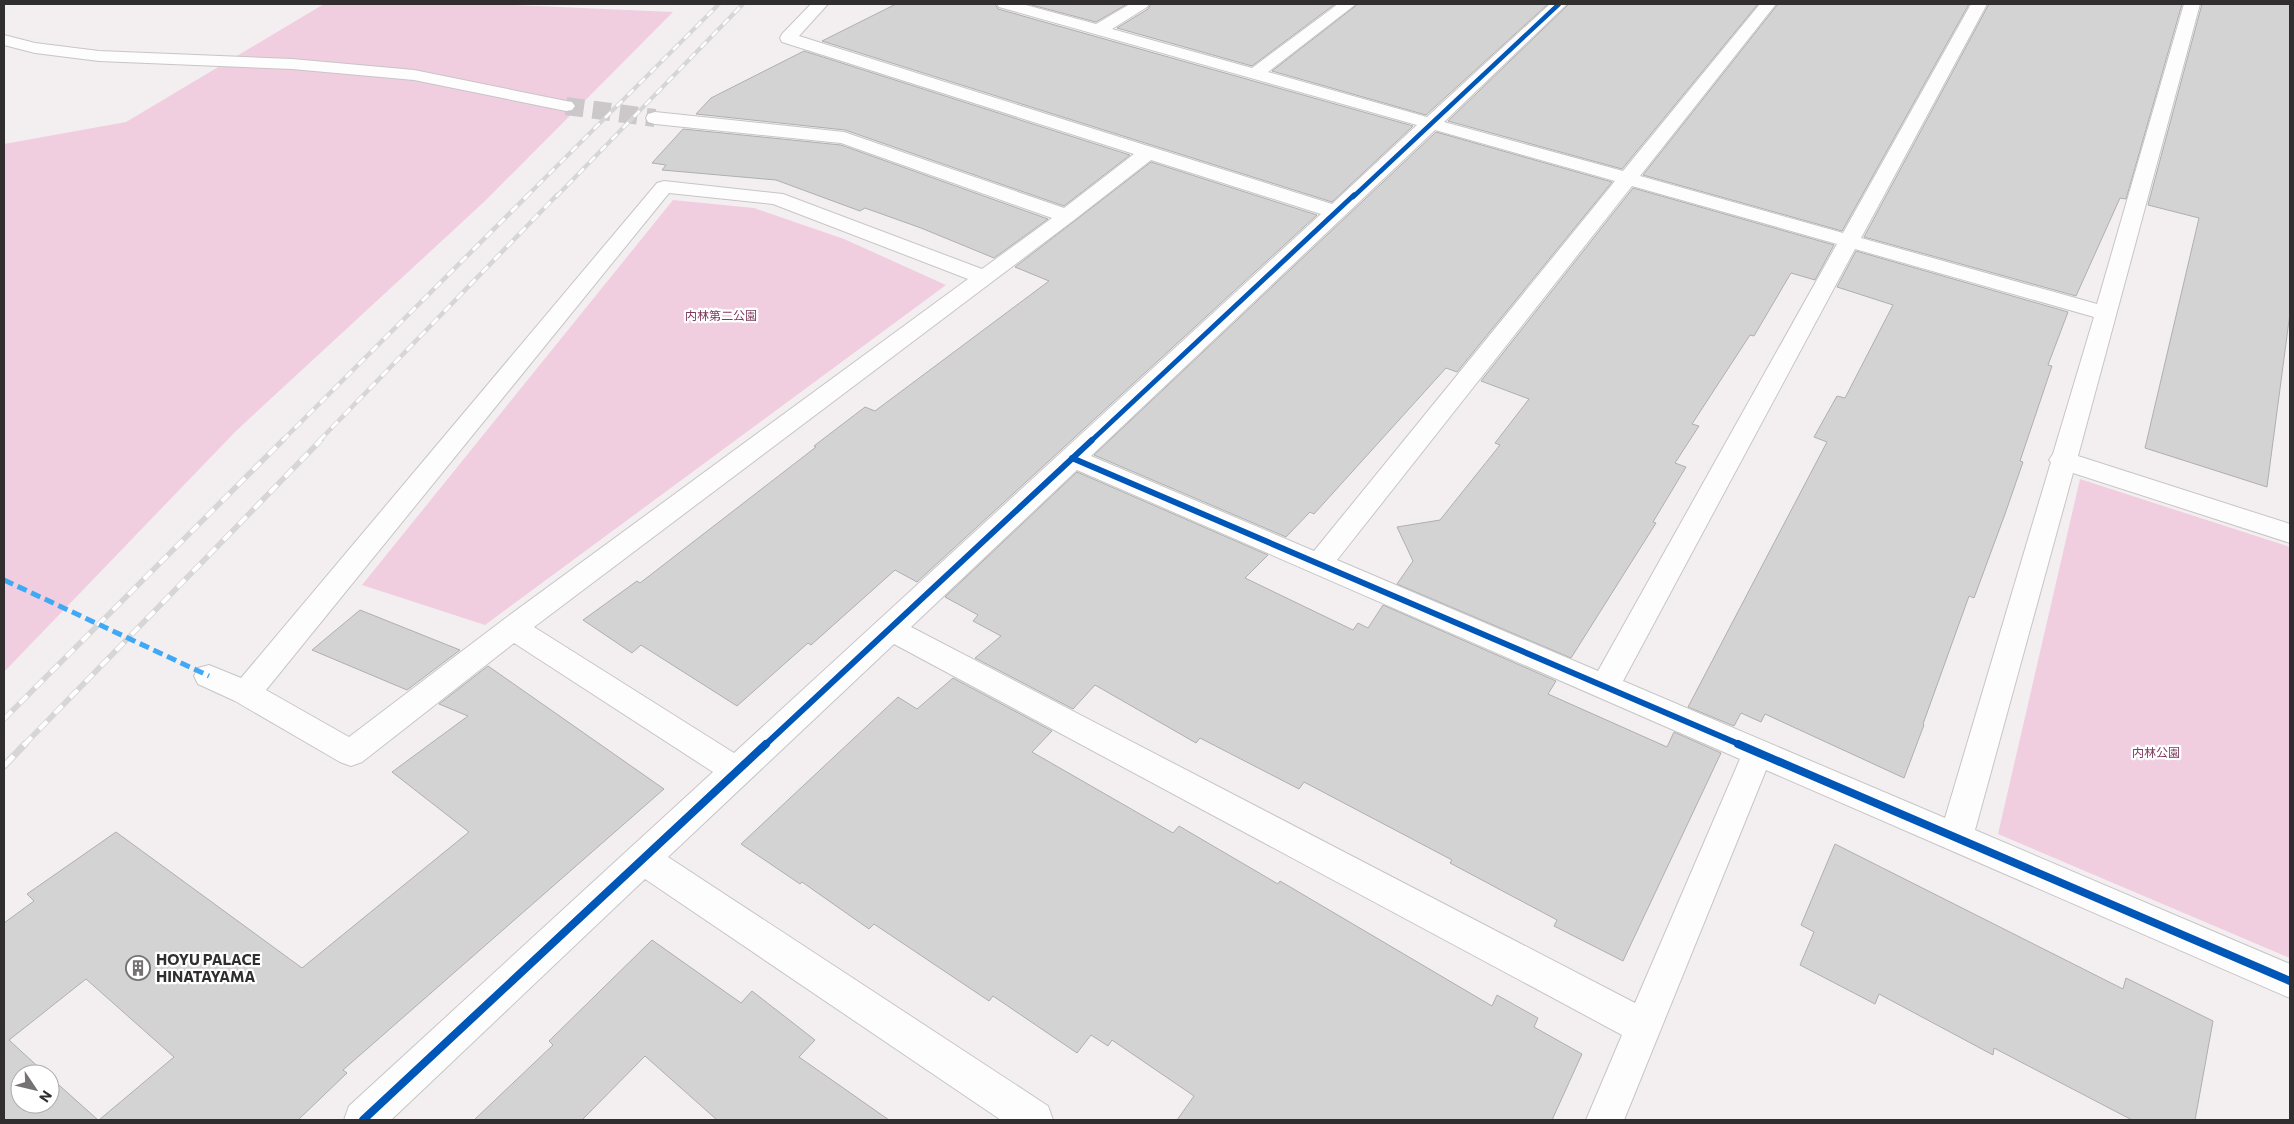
<svg xmlns="http://www.w3.org/2000/svg" width="2294" height="1124" font-family="Commissioner,'Noto Sans JP',sans-serif">
  <rect width="100%" height="100%" fill="#f3eff1"/>
  <g fill="#f0cedf">
    <path d="M324,4h168l181,8 -188,189 -249,230 -232,241v-528l122,-22z"/>
    <path d="M673,200l81,8 90,31 102,46 -461,340 -123,-40z"/>
    <path d="M2080,479l210,68v411l-292,-124z"/>
  </g>
  <g fill="#d3d3d4" stroke="#afafb0">
    <path d="M896,4h99l3,5 415,117 -81,76 -510,-161z"/>
    <path d="M1028,4h99l-31,18z"/>
    <path d="M1151,4h184l-83,62 -135,-38 31,-19z"/>
    <path d="M1358,4h190l-122,111 -154,-44z"/>
    <path d="M1569,4h189l-136,165 -174,-48z"/>
    <path d="M1778,4h191l-127,227 -199,-56z"/>
    <path d="M1989,4h193l-56,195 -6,-1 -44,98 -212,-59z"/>
    <path d="M2202,4h88v309l-23,174 -122,-39 54,-230 -51,-13z"/>
    <path d="M804,51l326,104 -66,51 -219,-76 -149,-16 15,-16z"/>
    <path d="M683,129l158,16 207,74 -54,39 -73,-30 -56,-20 -5,3 -84,-31 -114,-10 4,-5 -14,-2z"/>
    <path d="M1436,132l176,50 -155,190 -11,-4 -132,146 -4,-2 -24,25 -192,-82z"/>
    <path d="M1151,162l166,53 -400,367 -22,-12 -84,75 -3,-2 -71,63 -96,-61 -9,8 -49,-33 54,-39 3,2 176,-136 -2,-1 51,-39 10,4 174,-130 -34,-14z"/>
    <path d="M1633,188l201,57 -19,35 -24,-7 -37,63 -4,-1 -58,89 7,2 -24,37 11,4 -33,55 3,1 -85,135 -174,-74 16,-23 -16,-34 43,-7 60,-75 -5,-2 34,-44 -48,-18z"/>
    <path d="M1856,251l212,61 -20,53 4,1 -32,95 3,1 -18,52 -31,84 -5,-2 -46,128 1,1 -20,53 -139,-64 -4,8 -20,-9 -7,13 -46,-19 139,-265 -13,-5 23,-41 8,2 48,-93 -56,-18z"/>
    <path d="M1077,472l191,83 -23,23 108,52 5,-7 10,5 15,-23 173,76 -8,13 119,53 7,-15 47,21 -98,208 -69,-35 3,-6 -107,-57 2,-3 -148,-78 -5,7 -99,-51 -4,5 -101,-58 -22,24 -98,-51 26,-22 -28,-15 5,-6 -33,-18z"/>
    <path d="M360,610l100,40 -53,40 -95,-40z"/>
    <path d="M488,666l176,123 -321,281 4,3 -49,47h-199l75,-63 -88,-78 -77,61 37,34h-26v30h30v-27l48,43h-94v-197l30,-22 -7,-7 89,-62 186,136 167,-136 -77,-60 76,-56 -29,-12z"/>
    <path d="M953,678l99,53 -20,21 141,81 6,-7 99,58 2,-3 212,125 5,-11 41,23 -4,9 48,27 -30,66h-375l17,-24 -82,-56 -4,6 -17,-11 -14,18 -84,-57 -4,5 -115,-77 -5,5 -67,-47 -2,2 -59,-40 157,-147 19,12z"/>
    <path d="M1835,844l288,145 3,-11 87,43 -18,99h-63l-138,-72 -1,7 -114,-61 -4,10 -75,-39 14,-33 -13,-7z"/>
    <path d="M652,940l89,63 11,-12 63,49 -16,17 90,63h-172l-72,-64 -63,64h-108l79,-75 -4,-4z"/>
  </g>
  <g fill="none" stroke-linecap="round" stroke-linejoin="round">
    <path stroke="#ccc8ca" stroke-width="18" stroke-dasharray="18 9" stroke-linecap="butt" d="M566,106l89,12"/>
    <defs>
      <g id="street">
        <path d="M811,4h17l-29,32 533,168 85,-79 -418,-118 -2,-3h25l74,20 34,-20h19l-2,3 -35,22 140,39 86,-64h18l-88,68 159,45 123,-113h17l-123,118 179,49 137,-167h16l-136,172 203,57 128,-229h16l-126,234 236,66 87,-300h16l-122,452 212,68v19l-217,-70 -98,357 315,134v34l-524,-228 -142,350h-38l36,-85 -728,-391 -226,213 380,249 5,14h-52l-356,-241 -254,241h-47l5,-14 364,-334 -199,-129 -152,119 -11,4 -11,-4 -105,-61 -37,-17 -4,-8 4,-8 11,-3 32,13 416,-495 7,-2 119,13 199,75 70,-51 -211,-75 -186,-19 -7,-2 -2,-4 2,-4 7,-2 189,20 220,76 70,-54 -352,-112 -2,-4 2,-4zM1435,130l180,51 -301,370 -223,-95zM1151,160l170,54 -587,539 -200,-126 540,-407zM1632,186l205,58 -239,427 -261,-111zM669,193l104,11 195,75 -465,341 -154,117 -83,-47zM1855,249l239,68 -41,137 -4,6 2,2 -106,356 -322,-137zM1077,470l663,289 -105,244 -724,-376z"/>
        <path d="M4,35l31,8 64,8 193,8 122,11 152,31 6,1 3,4 -3,4 -6,1 -152,-31 -122,-11 -193,-8 -64,-8 -31,-8z"/>
      </g>
    </defs>
    <use href="#street" stroke="#c8c5c6" stroke-width="2"/>
    <use href="#street" fill="#fdfdfd" fill-rule="evenodd"/>
    <defs>
      <g id="rail-far3">
        <path d="M526,197l193,-193"/>
        <path d="M556,197l187,-193"/>
      </g>
      <g id="rail-far2">
        <path d="M282,441l246,-246"/>
        <path d="M319,441l238,-246"/>
      </g>
      <g id="rail-far1">
        <path d="M4,719l279,-279"/>
        <path d="M24,745l297,-305"/>
      </g>
      <path id="rail" d="M4,766l21,-22"/>
    </defs>
    <use href="#rail-far3" stroke="#d6d6d6" stroke-width="4"/>
    <use href="#rail-far2" stroke="#d6d6d6" stroke-width="4.5"/>
    <use href="#rail-far1" stroke="#d6d6d6" stroke-width="5.5"/>
    <use href="#rail" stroke="#d6d6d6" stroke-width="7"/>
    <use href="#rail-far3" stroke="#fff" stroke-width="2.5" stroke-dasharray="8" stroke-linecap="butt"/>
    <use href="#rail-far2" stroke="#fff" stroke-width="3" stroke-dasharray="9" stroke-linecap="butt"/>
    <use href="#rail-far1" stroke="#fff" stroke-width="4" stroke-dasharray="11" stroke-linecap="butt"/>
    <use href="#rail" stroke="#fff" stroke-width="5" stroke-dasharray="14" stroke-linecap="butt"/>
    <path stroke="#3fa9f5" stroke-width="5" stroke-dasharray="10 5" stroke-linecap="butt" d="M4,580l205,96"/>
    <defs>
      <path id="cycleway-far3" d="M1353,197l206,-193"/>
      <path id="cycleway-far2" d="M1091,441l263,-246"/>
      <g id="cycleway-far1">
        <path d="M1072,458l669,287"/>
        <path d="M765,745l327,-305"/>
      </g>
      <g id="cycleway">
        <path d="M1738,744l552,237"/>
        <path d="M363,1120l403,-376"/>
      </g>
    </defs>
    <use href="#cycleway-far3" stroke="#fff" stroke-width="6"/>
    <use href="#cycleway-far2" stroke="#fff" stroke-width="8"/>
    <use href="#cycleway-far1" stroke="#fff" stroke-width="9"/>
    <use href="#cycleway" stroke="#fff" stroke-width="11"/>
    <use href="#cycleway-far3" stroke="#0057b8" stroke-width="4.5"/>
    <use href="#cycleway-far2" stroke="#0057b8" stroke-width="5"/>
    <use href="#cycleway-far1" stroke="#0057b8" stroke-width="6"/>
    <use href="#cycleway" stroke="#0057b8" stroke-width="8"/>
  </g>
  <defs>
    <symbol id="building-ring" viewBox="-11 -11 22 22"><circle r="9.5" fill="#fff" stroke="#757273" stroke-width="1.5"/><path d="M-4-6H4V6H1V3H-1V6H-4ZM-2.5-4.3h1.7v1.8h-1.7ZM.8-4.3h1.7v1.8H.8ZM-2.5-1h1.7V.8h-1.7ZM.8-1h1.7V.8H.8Z" fill="#757273"/></symbol>
  </defs>
  <g fill-rule="evenodd">
    <use href="#building-ring" x="124" y="954" width="28" height="28"/>
  </g>
  <g text-anchor="middle" dominant-baseline="central" stroke-width="4.5" stroke-linejoin="round" paint-order="stroke">
    <g font-size="12" fill="#7e395f" stroke="#fff">
      <text x="721" y="315">内林第二公園</text>
      <text x="2156" y="752">内林公園</text>
    </g>
    <g font-size="15" font-weight="bold" fill="#312e2f" stroke="#fff" text-anchor="start">
      <text x="156" y="959">HOYU PALACE<tspan x="156" dy="17">HINATAYAMA</tspan></text>
    </g>
  </g>
  <rect width="2294" height="1124" fill="none" stroke="#312e2f" stroke-width="10"/>
  <g transform="translate(35 1089) rotate(125)"><circle r="24" fill="#ffffff" stroke="#adabac"/>
  <path d="M0-4L9 19L0 12L-9 19Z" fill="#757273"/>
  <text y="-8" font-size="14" font-weight="bold" text-anchor="middle" fill="#312e2f">N</text>
  </g>
</svg>
